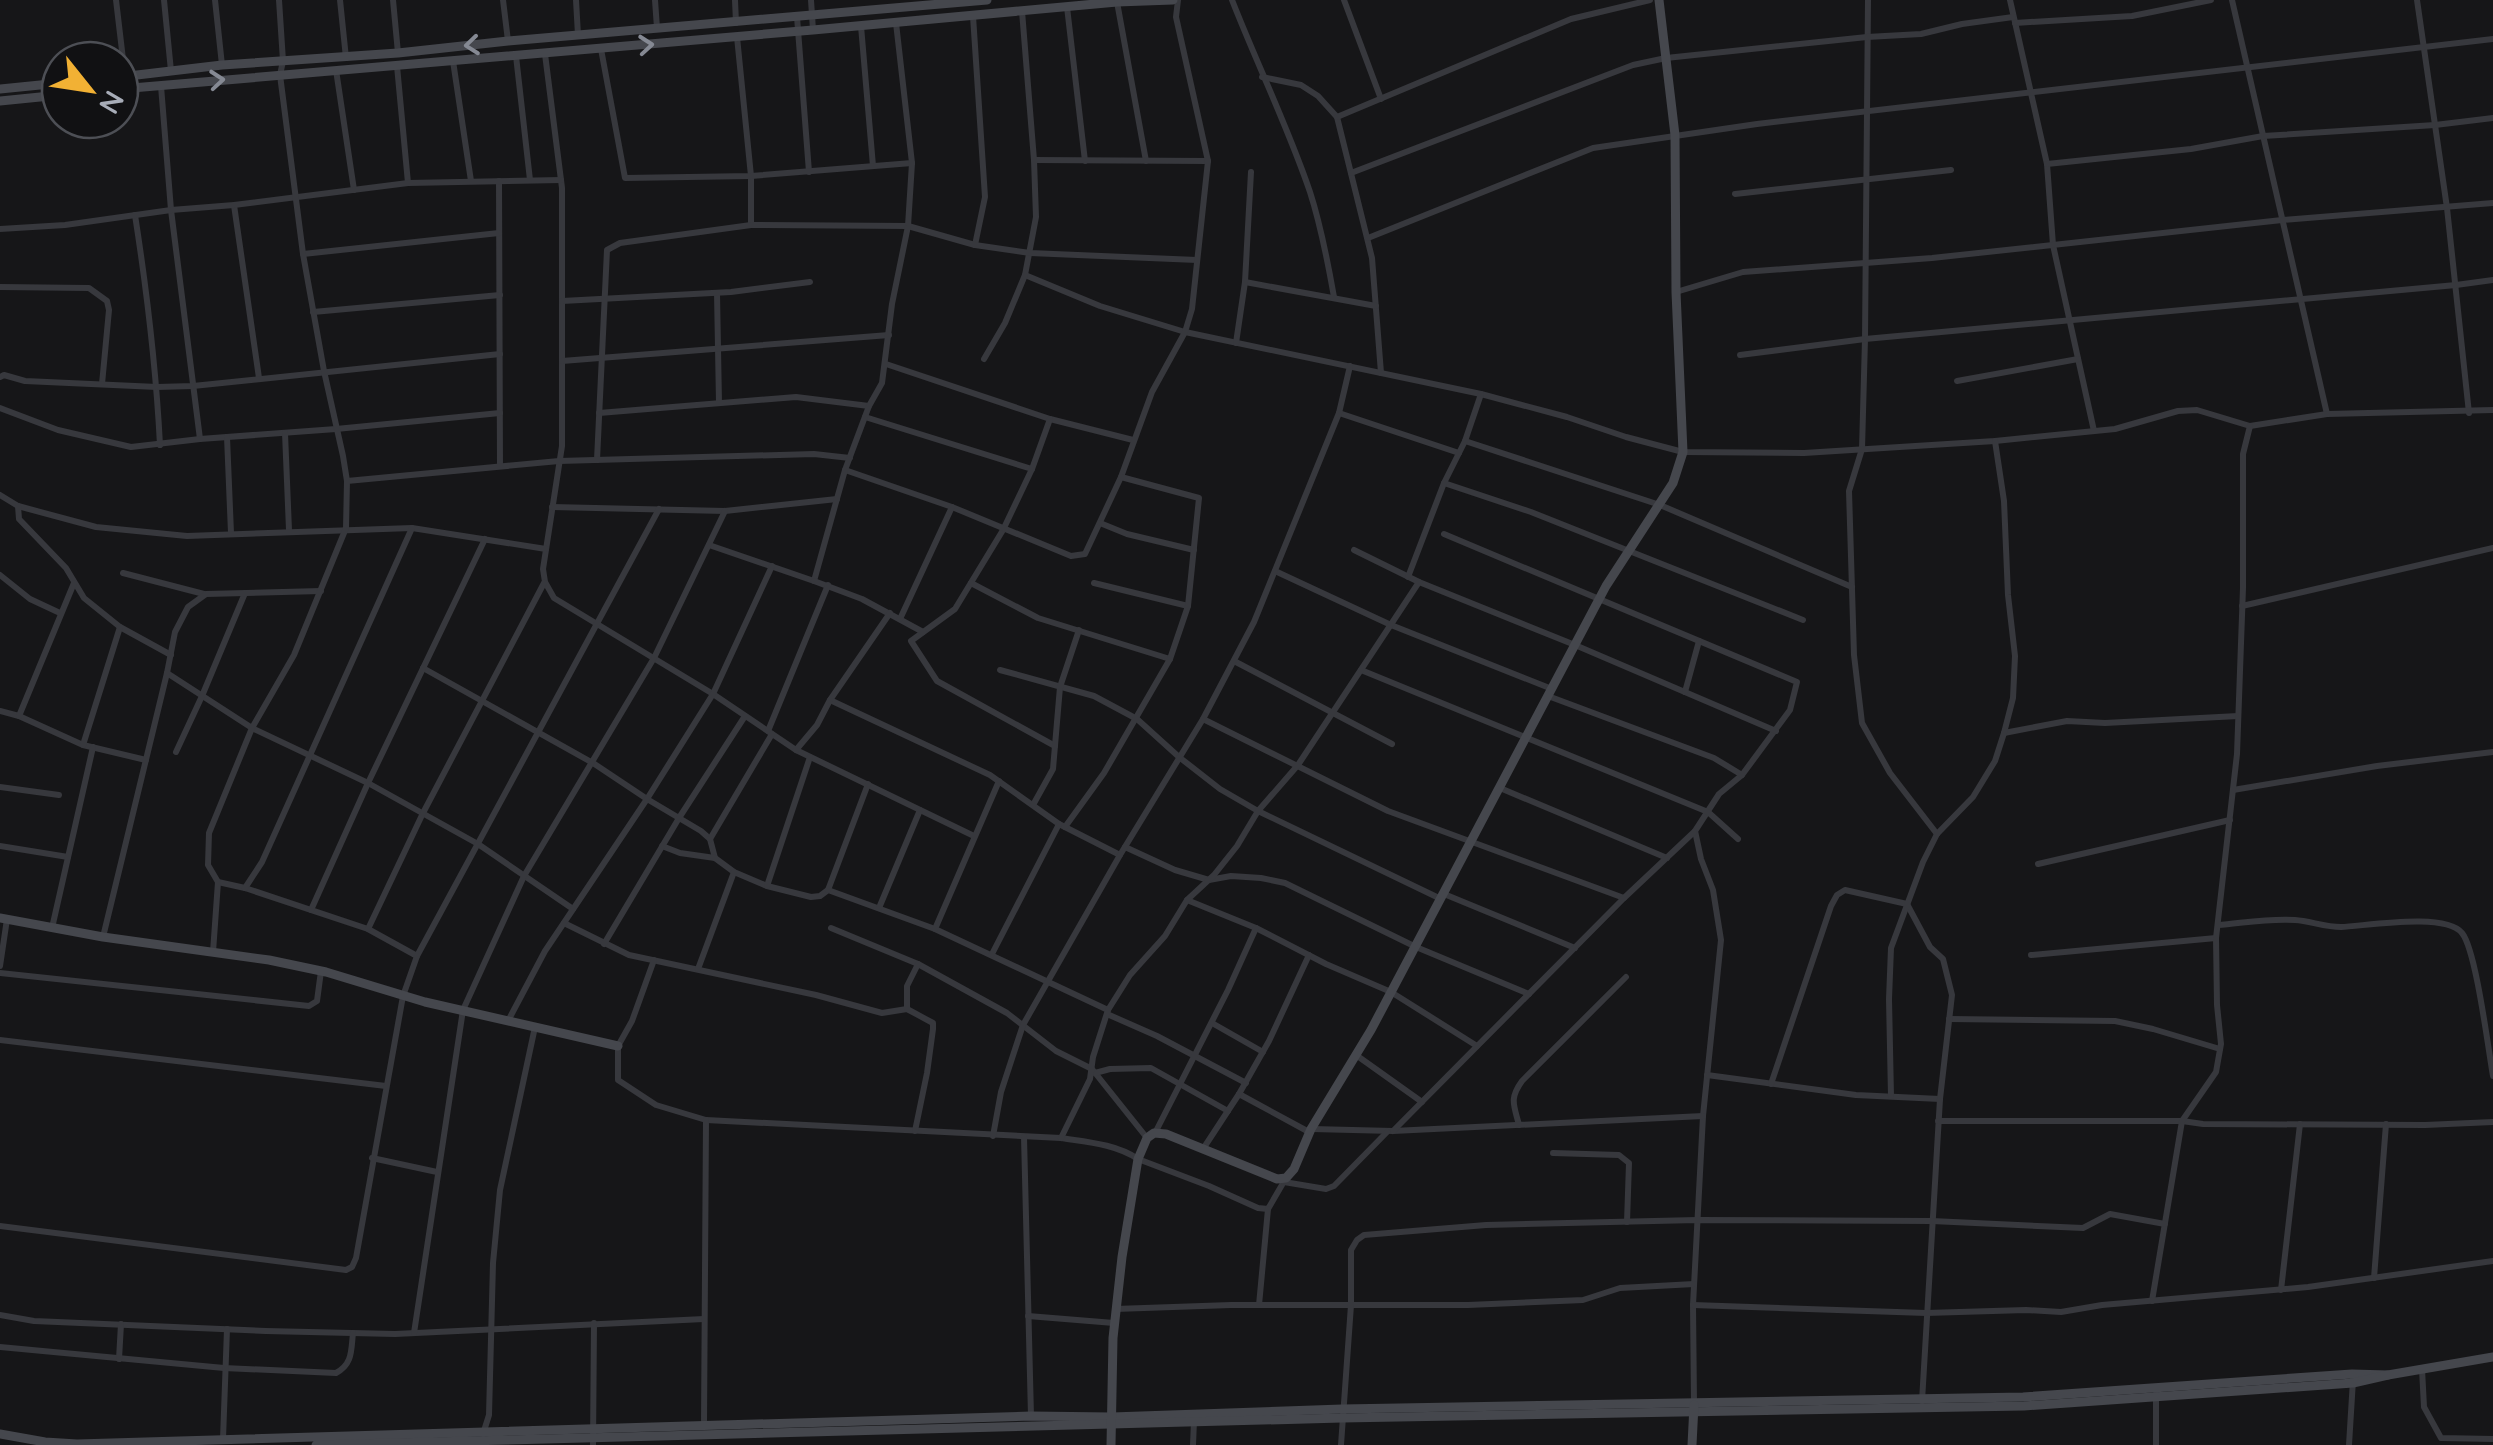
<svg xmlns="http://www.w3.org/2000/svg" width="2493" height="1445" font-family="Quicksand,sans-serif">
  <rect width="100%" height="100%" fill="#161618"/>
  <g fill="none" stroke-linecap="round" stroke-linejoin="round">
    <g stroke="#37383d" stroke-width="6">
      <path d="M116,0l9,76"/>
      <path d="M164,0l7,71"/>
      <path d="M215,0l7,65"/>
      <path d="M340,0l6,58"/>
      <path d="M393,0l5,53"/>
      <path d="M503,0l5,41"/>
      <path d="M576,0l2,35"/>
      <path d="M655,0l2,28"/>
      <path d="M735,0l1,23"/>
      <path d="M811,0l2,30"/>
      <path d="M1232,0c25,64 56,127 78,192 11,34 18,71 24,105"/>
      <path d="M1344,0l37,99"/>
      <path d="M1868,0l-3,339 -3,110 -13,42 5,164 8,68 28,50 47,61"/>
      <path d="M2010,0l37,164 6,81 41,186"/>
      <path d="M2232,0l95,414"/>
      <path d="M2417,0l30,208 22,205"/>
      <path d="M1117,2l29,159"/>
      <path d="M1067,7l18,154"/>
      <path d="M973,16l12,181 -10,48"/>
      <path d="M797,17l12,155"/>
      <path d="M2015,23l117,-7 79,-16"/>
      <path d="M861,26l12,140"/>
      <path d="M737,37l14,139v49"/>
      <path d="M601,49l24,129 126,-2 161,-13"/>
      <path d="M545,54l17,134v258l-19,123 2,13 9,16 159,96 83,56 178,86"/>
      <path d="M516,56l14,124"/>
      <path d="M453,61l18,120"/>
      <path d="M397,66l11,117"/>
      <path d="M336,70l18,120"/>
      <path d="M1262,77l39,8 17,11 19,21 35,141 9,115"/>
      <path d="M161,86l10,124 29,229"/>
      <path d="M1337,117l234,-98 79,-19"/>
      <path d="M1034,160l174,1"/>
      <path d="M2047,164l144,-15 72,-13 172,-11 58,-7"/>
      <path d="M1351,173l282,-108 33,-7 201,-21 54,-3 41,-10 51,-7"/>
      <path d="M499,181l1,285"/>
      <path d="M1735,194l216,-24"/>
      <path d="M234,205l25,173"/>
      <path d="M135,215c12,77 21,153 25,230"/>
      <path d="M0,229l65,-4 106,-15 63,-5 174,-22 153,-3"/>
      <path d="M1368,238l225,-90 164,-24 736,-85"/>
      <path d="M303,254l196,-21"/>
      <path d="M1025,275l75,31 85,26 296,62 86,23 59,20 57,15 121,1 191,-12 120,-12 63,-18 19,-1 53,16 77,-12 166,-4"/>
      <path d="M1245,282l131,24"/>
      <path d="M0,287l89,1 18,13 2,9 -7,74"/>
      <path d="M1676,292l67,-20 189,-14 350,-38 211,-17"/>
      <path d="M717,293l2,110"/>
      <path d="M562,301l169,-9 79,-10"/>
      <path d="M313,312l187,-17"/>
      <path d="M1236,343l9,-61 6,-110"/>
      <path d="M1740,355l125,-16 591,-54 37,-5"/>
      <path d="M984,359l21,-36 20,-48 11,-58 -2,-57 -12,-149"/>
      <path d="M562,361l327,-26"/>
      <path d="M886,364l164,55 83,21"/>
      <path d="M0,377l4,-2 21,6 132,6 36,-1 307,-32"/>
      <path d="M1957,381l121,-22"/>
      <path d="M0,408l58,22 73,17 69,-8 136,-10 164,-16"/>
      <path d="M599,413l197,-16 73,9"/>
      <path d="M1339,413l120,40"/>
      <path d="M865,417l167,52"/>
      <path d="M1050,419l-18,50 -29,61 -48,79 -44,32 26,40 118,65"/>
      <path d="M285,433l4,97"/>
      <path d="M227,437l4,96"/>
      <path d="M1465,441l195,64 192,82"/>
      <path d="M597,460l10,-210 13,-7 131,-18 157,1 67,19 55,8 167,7"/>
      <path d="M845,470l107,37 119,49 14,-2 36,-77 31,-85 33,-60 7,-23 16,-148 -32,-144 2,-17"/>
      <path d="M347,481l212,-20 255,-7 36,4"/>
      <path d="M1444,483l87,29 272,108"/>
      <path d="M0,495l18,11 78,21 91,9 225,-8 134,21"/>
      <path d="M18,506l1,13 47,49 18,30 36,29 51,28"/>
      <path d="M552,507l173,4 112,-12"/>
      <path d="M1100,523l27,11 67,16"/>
      <path d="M1444,534l353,148 -7,28 -48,65 -23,19 -24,37 6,28 12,31 8,50 -18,176 -10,189 1,98"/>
      <path d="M709,545l105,36 31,-111 24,-64 13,-23 10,-79 16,-78 4,-63 -16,-140"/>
      <path d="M1354,550l65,32 156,63 201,86"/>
      <path d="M1275,571l116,54 161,64"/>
      <path d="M123,573l81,21"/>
      <path d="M0,575l30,24 30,14"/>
      <path d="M1408,577l36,-94 21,-42 16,-47"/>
      <path d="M814,581l48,18 61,33"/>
      <path d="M971,583l67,35 132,41"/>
      <path d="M1094,583l94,23"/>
      <path d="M2242,606l251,-58"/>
      <path d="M900,619l52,-112"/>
      <path d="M1234,661l158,83"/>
      <path d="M423,668l170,95 54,36 54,32 9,8 5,19"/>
      <path d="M1000,670l94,26 43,23 42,38 41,32 38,22 183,88"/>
      <path d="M1361,670l347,142 30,27"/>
      <path d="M167,673l85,55 116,55 110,61 95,65"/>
      <path d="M1685,692l14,-51"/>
      <path d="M1548,696l166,62 28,17"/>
      <path d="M830,700l160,75 69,49 61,31"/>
      <path d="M0,711l19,5 64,29 63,15"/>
      <path d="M19,716l55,-133"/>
      <path d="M1203,719l185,92 236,87"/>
      <path d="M768,731l60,-146"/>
      <path d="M2004,733l63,-12 38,2 133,-7"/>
      <path d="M83,745l37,-118"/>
      <path d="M796,750l21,-25 13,-25 60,-87"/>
      <path d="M176,752l26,-56 43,-103"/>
      <path d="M0,787l59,8"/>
      <path d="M1500,788l167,70"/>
      <path d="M2233,790l144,-24 116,-14"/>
      <path d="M1033,805l20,-36 7,-82 19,-57"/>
      <path d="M1065,827l39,-54 66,-114 18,-53 11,-108 -78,-21"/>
      <path d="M710,839l62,-105"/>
      <path d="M0,846l68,11"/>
      <path d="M662,846l18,7 35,5 19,14 33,14 44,11 9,-1 8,-6 107,39 173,81"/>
      <path d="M1125,847l50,23 34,10 22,-4 30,2 24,5 131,64 113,47"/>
      <path d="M2038,864l192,-44"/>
      <path d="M218,882l27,6 123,41 49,27"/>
      <path d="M767,886l43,-129"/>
      <path d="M245,888l17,-26 150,-334"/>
      <path d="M828,890l40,-106"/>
      <path d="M1444,894l131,54"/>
      <path d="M1187,900l69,28 70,36 65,28 86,54"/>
      <path d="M879,908l41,-98"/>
      <path d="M311,910l57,-127 117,-244"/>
      <path d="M564,923l65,32 187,40 66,18 25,-4"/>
      <path d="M2218,925c25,-2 52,-7 77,-5 15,1 30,7 46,7 25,-1 104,-15 121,6 14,17 26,115 31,143"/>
      <path d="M52,928l41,-181"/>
      <path d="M831,928l87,36 89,49 49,38 36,18 55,69"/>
      <path d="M368,929l55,-116 121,-230"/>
      <path d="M935,929l64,-148"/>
      <path d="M103,937l64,-264 8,-41 13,-25 18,-13 115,-3"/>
      <path d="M604,944l75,-126 66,-102"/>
      <path d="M213,952l5,-70 -10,-17 1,-32 43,-105 42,-73 52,-127 1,-47 -4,-25 -19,-85 -21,-117 -23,-179 3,-14 -4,-61"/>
      <path d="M992,954l67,-130"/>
      <path d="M2031,955l185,-17"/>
      <path d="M654,960l-22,61 -14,25v34l38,25 50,15 355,18c26,4 55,6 77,21l71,27 49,22 10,1 18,-31"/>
      <path d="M0,966l7,-47"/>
      <path d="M698,969l36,-97"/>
      <path d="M0,973l309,33 8,-5 4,-30"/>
      <path d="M1107,1014l50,22 89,47"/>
      <path d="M1949,1019l166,2 38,8 67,20"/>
      <path d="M508,1021l37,-70 102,-152 66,-105 59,-128"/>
      <path d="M1212,1023l51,29"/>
      <path d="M0,1040l386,46"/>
      <path d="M1356,1055l66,47"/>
      <path d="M1095,1073l15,-4 41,-1 77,43"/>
      <path d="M1707,1075l149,20 84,4"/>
      <path d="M1771,1084l60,-178 6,-11 8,-5 62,14 23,43 13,12 9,36 -12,104 -18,302"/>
      <path d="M1239,1094l70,38"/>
      <path d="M1891,1096l-2,-97 2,-51 32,-86 14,-28 36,-37 22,-36 9,-28 9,-35 2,-42 -7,-61 -4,-94 -9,-60"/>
      <path d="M1938,1121h244l21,3 222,1 68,-3"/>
      <path d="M1519,1125c-5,-20 -10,-26 3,-44l104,-104"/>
      <path d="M1312,1129l81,2 310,-15"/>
      <path d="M915,1131l12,-58 6,-44v-6l-26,-14v-23l11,-22"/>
      <path d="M1393,1131l231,-233 70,-66"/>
      <path d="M1155,1133l73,-143 28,-62"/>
      <path d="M993,1136l8,-44 22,-67 97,-170 83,-136 51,-97 85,-209 11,-47"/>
      <path d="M1024,1137l7,279"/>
      <path d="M1061,1138l29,-59 3,-22 15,-47 22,-35 35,-39 22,-36 27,-25 23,-29 21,-35 40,-46 121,-183"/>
      <path d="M1203,1149l36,-55 30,-53 40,-86"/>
      <path d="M1553,1153l66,2 10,8 -2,59"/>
      <path d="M372,1158l65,14"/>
      <path d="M1284,1182l42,7 8,-3 53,-54"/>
      <path d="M0,1226l346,44 6,-3 4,-9 47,-262 14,-40 242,-447"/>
      <path d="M2374,1278l12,-154"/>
      <path d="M2281,1290l19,-166"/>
      <path d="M2152,1301l30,-180 34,-49 5,-28 -4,-39 -1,-67 21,-184 6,-166v-134l7,-28"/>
      <path d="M1259,1305l9,-96"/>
      <path d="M1693,1305l233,8 100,-3 35,2 41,-7 206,-18 185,-26"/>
      <path d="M1115,1309l116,-4h237l115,-5 37,-12 74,-4"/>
      <path d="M0,1315l34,6 232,10 129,3 309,-15"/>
      <path d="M1028,1316l86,7"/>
      <path d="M414,1333l49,-323 61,-134 130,-218 71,-147"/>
      <path d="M0,1347l224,21 112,5c17,-9 15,-23 17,-40"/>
      <path d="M119,1359l2,-35"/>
      <path d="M2422,1369l2,38 17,31 52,1"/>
      <path d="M704,1424l2,-304"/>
      <path d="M483,1434l6,-19 4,-152 7,-73 35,-163"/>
      <path d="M223,1439l4,-110"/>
      <path d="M593,1445l1,-122"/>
      <path d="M1193,1445l1,-24"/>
      <path d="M1341,1445l10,-140v-55l6,-10 7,-5 122,-10 211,-5 235,1 151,7 27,-14 55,10"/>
      <path d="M2156,1445v-51"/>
      <path d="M2349,1445l4,-65"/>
    </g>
    <g stroke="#45474d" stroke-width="9">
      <path d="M120,77l102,-12 176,-12 110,-12 479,-41"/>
      <path d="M0,89l60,-6"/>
      <path d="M120,89l693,-59 304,-28 56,-2"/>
      <path d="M0,101l60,-6"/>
      <path d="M0,918l103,19 166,23 57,12 99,30 193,44"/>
      <path d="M0,1434l45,8 32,2 954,-28 81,1 230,-8 681,-12 329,-23 36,1"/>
      <path d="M316,1445l1026,-27 682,-12 329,-23 35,-8 105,-18"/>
      <path d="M1111,1445l2,-107 9,-81 16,-98 9,-21 7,-5 12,1 111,45 9,-1 8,-9 17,-40 60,-99 235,-444 67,-103 10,-31 -7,-160 -1,-157 -16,-135"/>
      <path d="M1692,1445l2,-40"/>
    </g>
  </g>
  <defs><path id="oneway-chevron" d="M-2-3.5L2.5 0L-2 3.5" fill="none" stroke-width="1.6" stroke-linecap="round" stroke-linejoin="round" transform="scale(2.5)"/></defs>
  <g stroke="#858993">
    <use href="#oneway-chevron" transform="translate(472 45) rotate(174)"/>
    <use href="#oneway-chevron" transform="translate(646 45) rotate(-5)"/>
    <use href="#oneway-chevron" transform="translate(217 80) rotate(-5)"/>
  </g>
  <g transform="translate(90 90) rotate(120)"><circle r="48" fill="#111113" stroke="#4d4f55" stroke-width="2.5"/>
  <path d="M0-8L18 38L0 25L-18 38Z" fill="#f2b134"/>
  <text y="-15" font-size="28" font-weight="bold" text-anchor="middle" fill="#a8adb8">N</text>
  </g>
</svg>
